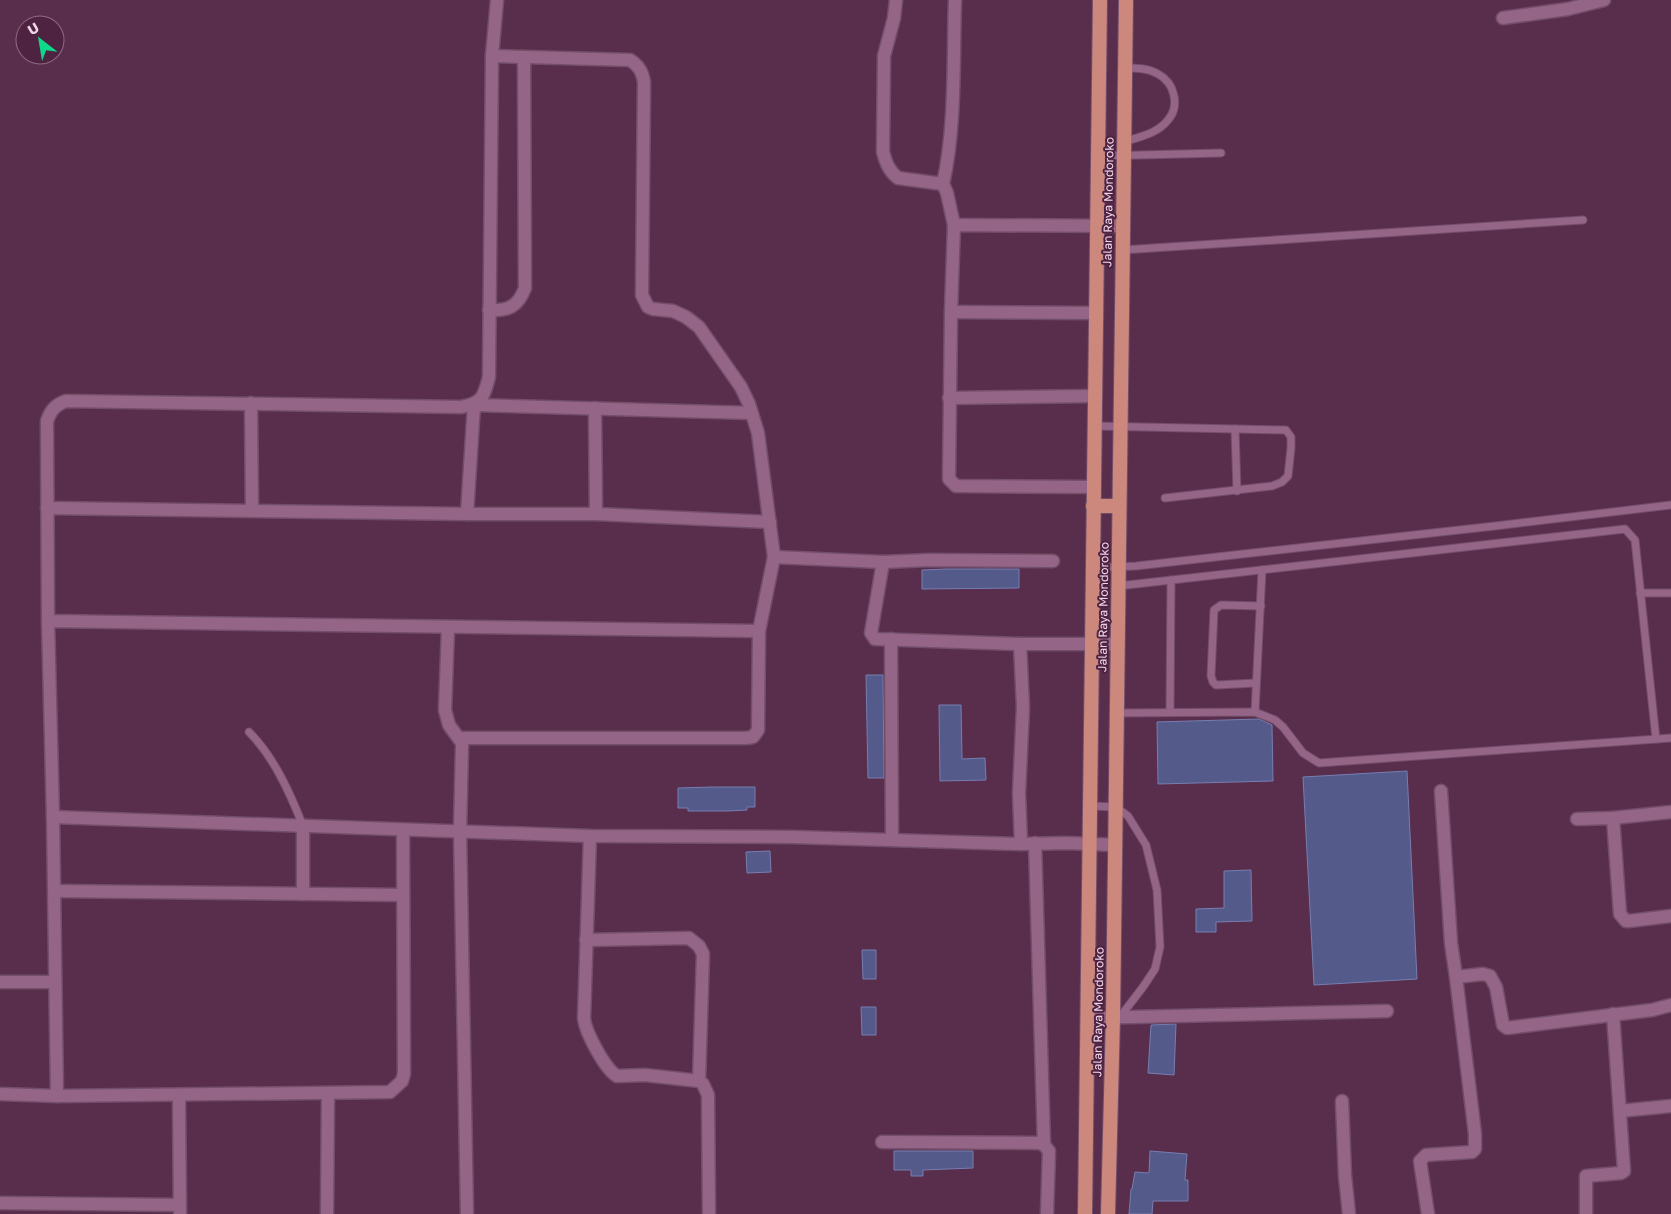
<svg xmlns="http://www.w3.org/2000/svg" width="1671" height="1214" font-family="'Golos Text',sans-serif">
  <rect width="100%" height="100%" fill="#592e4d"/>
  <g fill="#545a8a" stroke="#777eb1">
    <path d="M946,569h73v19l-97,1v-19z"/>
    <path d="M866,675h17l1,103h-16z"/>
    <path d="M939,705h22l1,54 23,-1 1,22 -46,1z"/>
    <path d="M1259,719l13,6 1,56 -115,3 -1,-62z"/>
    <path d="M1407,771l10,208 -103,6 -11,-208z"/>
    <path d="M713,787h42v20h-8v3l-19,1h-40v-3h-10v-20z"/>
    <path d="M770,851l1,21 -24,1 -1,-21z"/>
    <path d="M1251,870l1,51 -36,1v10h-20v-23l28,-1v-37z"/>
    <path d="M862,950h14v29h-13z"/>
    <path d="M861,1007h15v28h-14z"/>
    <path d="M1176,1024l-2,51 -26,-2 3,-48z"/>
    <path d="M894,1151h79v17l-50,2v6h-12v-6h-17z"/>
    <path d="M1150,1151l37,3 -2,26h3v21h-35l-1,13h-23l2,-25h1l3,-17 14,1z"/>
  </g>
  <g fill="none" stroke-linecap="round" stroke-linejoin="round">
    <defs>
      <g id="service">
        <path d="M1123,142c16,-5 34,-8 45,-22 12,-14 7,-37 -10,-46 -10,-6 -22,-6 -33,-6"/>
        <path d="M1099,156l122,-3"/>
        <path d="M1122,250l461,-30"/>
        <path d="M1094,426l192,4 5,7v11l-3,28 -6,6 -10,4 -107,12"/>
        <path d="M1235,429l2,62"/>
        <path d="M1093,568l43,-2 359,-40 176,-21"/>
        <path d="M1118,586l507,-57 10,11 21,199"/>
        <path d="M1640,593h31"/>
        <path d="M1256,683l-40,2 -3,-3 -2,-6 3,-66 7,-5 40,1"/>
        <path d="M1170,712l1,-132"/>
        <path d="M1255,712l7,-142"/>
        <path d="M1116,713l139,-1 20,8 8,7 20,26 16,10 352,-25"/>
        <path d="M249,732c25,25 41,61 54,94"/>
        <path d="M1090,806l26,1 12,9 18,29 11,45 3,57 -5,22 -12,18 -23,30"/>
      </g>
      <g id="minor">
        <path d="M896,0l-2,18 -10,38 -1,96c3,11 6,19 15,26l45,6 4,9 7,32"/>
        <path d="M1503,18l65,-9 36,-9"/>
        <path d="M492,56l5,-56"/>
        <path d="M943,184c13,-58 10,-125 12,-184"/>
        <path d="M489,310c19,1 29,-3 36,-22l-1,-231"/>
        <path d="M951,312l145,1"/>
        <path d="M949,398l146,-2"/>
        <path d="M251,403l1,107"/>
        <path d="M595,408l1,106"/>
        <path d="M1093,487l-137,-1 -7,-7 2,-167 3,-87 168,1"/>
        <path d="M47,508l420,6h129l174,8"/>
        <path d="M467,514l7,-109 277,8"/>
        <path d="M774,557l109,5 46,-2 124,1"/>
        <path d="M883,562l-12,71 4,6 145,5h97"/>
        <path d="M48,621l711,10 15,-74 -16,-124 -9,-29 -8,-17 -42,-60 -13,-10 -13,-6 -20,-2 -5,-2 -6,-12 2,-213c-2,-11 -5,-16 -14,-22l-138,-4 -3,321c-5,19 -6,26 -28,30l-395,-6c-11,4 -15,9 -19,20l1,200 5,196 4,279"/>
        <path d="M448,628l-3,82 4,15 13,18v3l-2,85 7,383"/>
        <path d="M891,639l1,201"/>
        <path d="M1020,644l3,63 -4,86 2,51"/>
        <path d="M459,738h287l7,-1 5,-7 1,-99"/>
        <path d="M1441,791l10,152 5,34"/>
        <path d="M1671,812l-58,6 7,96 6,7h3l42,-5"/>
        <path d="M53,817l537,19 203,1 228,7 46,-1 48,2"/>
        <path d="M1577,819l36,-1"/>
        <path d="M590,836l-6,183c2,14 21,50 33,57l28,-1 54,6 4,3 5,11 1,119"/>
        <path d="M1035,843l9,302"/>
        <path d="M55,891l348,4"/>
        <path d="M303,894v-67"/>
        <path d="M586,940l103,-2 10,8 4,8 -4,127"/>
        <path d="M0,982h55"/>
        <path d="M1088,1018l299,-7"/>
        <path d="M0,1094l57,2 333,-4 12,-11 2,-7 -1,-244"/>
        <path d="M179,1095l1,119"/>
        <path d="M1342,1101l3,75 4,38"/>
        <path d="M1620,1111l51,-5"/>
        <path d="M882,1142l158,1 4,2 5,6 -2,63"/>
        <path d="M0,1203l180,2"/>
        <path d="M327,1214l1,-121"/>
        <path d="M1428,1214l-8,-53 6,-6 46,-3 3,-3v-15l-19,-157 27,-3 7,2 6,11 7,38 4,3 145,-18 19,-5"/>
        <path d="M1586,1214v-38l35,-3 3,-2 -11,-157"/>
      </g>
      <g id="trunk">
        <path d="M1093,506h26"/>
        <path d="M1085,1214l15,-1214"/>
        <path d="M1108,1214l5,-197 13,-1017"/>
      </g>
    </defs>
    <use href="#service" stroke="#734e69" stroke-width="9"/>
    <use href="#minor" stroke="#734e69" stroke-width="15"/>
    <use href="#trunk" stroke="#734e69" stroke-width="16"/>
    <use href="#service" stroke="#956587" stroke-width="7"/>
    <use href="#minor" stroke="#956587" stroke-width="12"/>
    <use href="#trunk" stroke="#cc887c" stroke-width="14"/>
  </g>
  <g text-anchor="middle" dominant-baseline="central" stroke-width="4" stroke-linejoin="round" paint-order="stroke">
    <g font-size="12" fill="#f1d6e8" stroke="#4e2342">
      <text transform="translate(1108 202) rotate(-89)">Jalan Raya Mondoroko</text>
      <text transform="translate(1103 607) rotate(-89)">Jalan Raya Mondoroko</text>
      <text transform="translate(1098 1012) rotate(-89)">Jalan Raya Mondoroko</text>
    </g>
  </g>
  <g transform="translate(40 40) rotate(329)"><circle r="24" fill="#4e2342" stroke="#8f6b84"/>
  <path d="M0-4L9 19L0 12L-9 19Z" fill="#0ed98a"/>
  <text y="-8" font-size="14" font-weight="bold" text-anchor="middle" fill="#f1d6e8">U</text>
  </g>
</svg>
